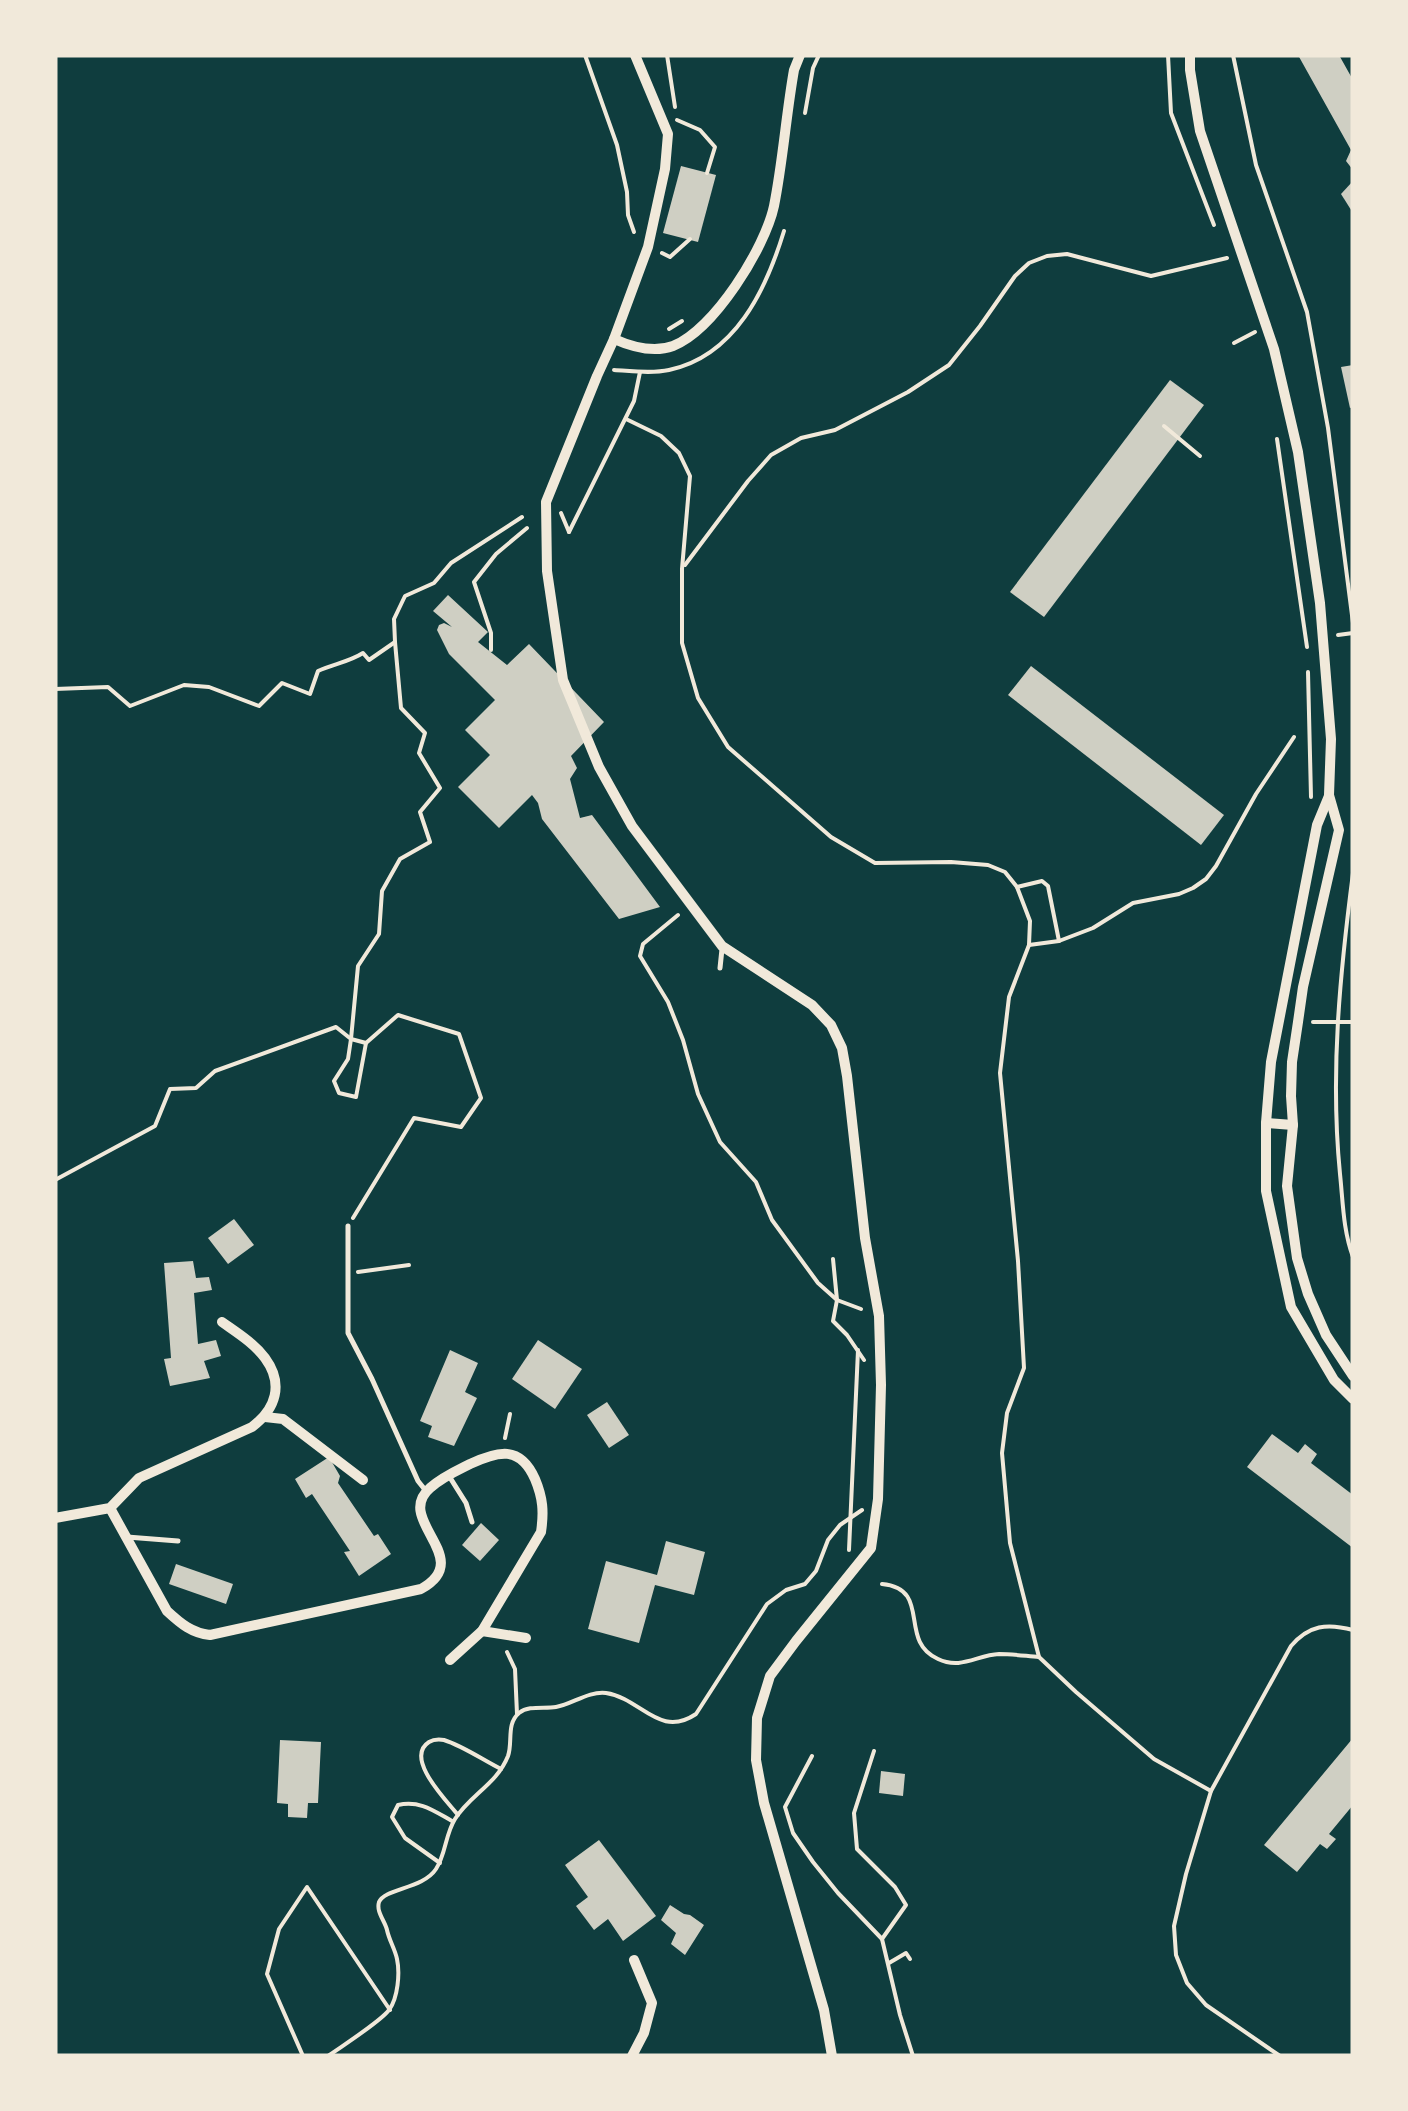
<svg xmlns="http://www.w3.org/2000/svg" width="1408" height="2111" font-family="'PT Sans Narrow',sans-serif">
  <rect width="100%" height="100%" fill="#0f3d3e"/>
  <g fill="#cfcfc3">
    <path d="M1298,55h41l14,25v90l-7,-9 5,-11z"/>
    <path d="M681,166l35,9 -18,67 -35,-9z"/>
    <path d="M1353,181v32l-12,-19z"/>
    <path d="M1353,365v42l-3,1 -9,-41z"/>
    <path d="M1170,380l34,25 -160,212 -34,-25z"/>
    <path d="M448,595l40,37 -10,10 29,23 22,-21 75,78 -33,34 6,12 -7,11 10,39 12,-3 68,92 -41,12 -77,-100 -4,-16 -6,-8 -33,33 -41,-41 32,-32 -25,-25 30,-30 -46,-46 -12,-24 2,-5 5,-2 8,4 -19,-16z"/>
    <path d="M1031,666l193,149 -23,30 -193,-150z"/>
    <path d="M234,1219l20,26 -26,19 -20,-26z"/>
    <path d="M193,1261l3,17 13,-1 3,13 -18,3 4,51 18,-4 5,16 -17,5 6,17 -40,8 -6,-27 7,-1 -7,-95z"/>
    <path d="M538,1340l44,29 -27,40 -43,-30z"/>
    <path d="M450,1350l28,13 -13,29 12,6 -23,48 -26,-9 4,-11 -12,-5z"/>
    <path d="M607,1402l22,33 -20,13 -22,-33z"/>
    <path d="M1272,1434l26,19 7,-9 12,10 -6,9 42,32v53l-106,-81z"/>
    <path d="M329,1457l11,19 -2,7 36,53 4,-2 13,20 -32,22 -15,-24 6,-1 -38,-57 -6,4 -11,-19z"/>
    <path d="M481,1523l18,17 -19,21 -18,-16z"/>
    <path d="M666,1541l39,11 -11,43 -39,-10 -16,58 -51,-14 18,-68 51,14z"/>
    <path d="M176,1564l57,20 -7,20 -57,-20z"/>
    <path d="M1353,1738v67l-24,29 7,5 -9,10 -7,-5 -23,28 -33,-27z"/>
    <path d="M280,1740l41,2 -3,61h-10l-1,15 -19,-1v-13l-11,-1z"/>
    <path d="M881,1771l24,3 -2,22 -24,-3z"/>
    <path d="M599,1840l57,76 -33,25 -15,-22 -14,11 -18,-24 12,-9 -23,-32z"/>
    <path d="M670,1905l14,9 6,1 14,10 -19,30 -14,-11 5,-11 -15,-13z"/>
  </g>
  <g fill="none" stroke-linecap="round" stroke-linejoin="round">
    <g stroke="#f1e9da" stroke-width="4">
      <path d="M585,55l32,90 10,47 1,23 6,17"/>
      <path d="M667,55l8,52"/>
      <path d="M1168,55l3,58 43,112"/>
      <path d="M1233,55l23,110 51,147 21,116 25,195"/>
      <path d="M805,113l8,-45 6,-13"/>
      <path d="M677,120l23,10 15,17 -8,26"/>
      <path d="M662,253l8,4 20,-18"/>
      <path d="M669,329l13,-8"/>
      <path d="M1234,343l21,-11"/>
      <path d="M614,370c18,1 37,4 55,0 66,-14 97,-80 115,-139"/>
      <path d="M626,419l35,17 18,17 11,23 -8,93v74l16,55 30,49 103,90 44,26 76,-1 37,3 17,7 12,15 13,34 -1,24 -20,52 -9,76 18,188 6,107 -17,45 -5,40 8,90 29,114"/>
      <path d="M1164,426l36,30"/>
      <path d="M1277,439l30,208"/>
      <path d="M561,513l8,19"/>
      <path d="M569,532l65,-131 6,-29"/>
      <path d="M685,565l63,-84 23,-26 30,-17 34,-8 73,-38 41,-27 31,-39 35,-50 14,-13 18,-7 20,-2 84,22 76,-18"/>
      <path d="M1338,635l15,-2"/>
      <path d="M491,650v-17l-17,-51 22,-28 31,-26"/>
      <path d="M1308,672l3,125"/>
      <path d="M55,689l53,-2 22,19 54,-21 25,2 50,19 23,-23 28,11 8,-23c15,-7 31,-9 45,-18l6,7 26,-18 -1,-23 11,-23 29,-13 17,-20 71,-46"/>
      <path d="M1353,873c-13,100 -23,200 -13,301 3,28 3,56 13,83"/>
      <path d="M1017,887l25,-6 6,5 11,55"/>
      <path d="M678,915l-35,29 -3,12 28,46 15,38 15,54 22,48 36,40 16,38 46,63 19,17 24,9"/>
      <path d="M1029,945l30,-4 34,-13 40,-25 46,-9 14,-6 13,-9 10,-13 40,-72 38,-57"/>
      <path d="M1313,1022h40"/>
      <path d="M366,1043l-15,-4 7,-73 21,-32 3,-43 18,-32 30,-17 -10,-30 20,-24 -21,-35 6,-20 -24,-25 -6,-66"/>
      <path d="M55,1180l100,-54 15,-37 26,-1 19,-17 121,-44 15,12 -3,20 -14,22 5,12 17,4 10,-54 32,-28 61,19 22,64 -20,29 -47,-9 -61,100"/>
      <path d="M833,1259l4,41 -4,21 14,14 17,25"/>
      <path d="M358,1272l51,-7"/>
      <path d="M505,1438l5,-24"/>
      <path d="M849,1550l9,-200"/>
      <path d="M882,1584c51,5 15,57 56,75 23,11 39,-4 61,-5 13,0 27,2 40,3l37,35 78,67 57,32"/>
      <path d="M507,1652l8,17 2,45"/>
      <path d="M874,1751l-20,62 3,36 38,38 11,18 -24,34"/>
      <path d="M812,1756l-27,51 8,26 20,29 25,31 44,46 18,76 13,41"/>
      <path d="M458,1815c-12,-15 -54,-57 -29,-73 5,-3 9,-3 15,-2 19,6 39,20 57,29"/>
      <path d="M440,1863l-35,-25 -13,-21 6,-12c22,-5 36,6 54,16"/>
      <path d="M889,1963l17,-10 4,6"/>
      <path d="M303,2056l-36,-82 12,-45 28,-42 83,123"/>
      <path d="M328,2056c14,-10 52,-34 61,-46 9,-12 11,-37 8,-51 -2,-10 -8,-19 -10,-29 -2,-9 -11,-18 -8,-28 6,-14 44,-13 57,-33 10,-15 9,-34 19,-50 15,-24 42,-35 53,-63 5,-14 -2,-32 11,-43 10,-8 25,-4 37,-6 17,-3 32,-16 50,-14 35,5 53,46 90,21l71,-110 19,-14 19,-6 11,-13 12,-31 12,-15 22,-15"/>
      <path d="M1280,2056l-74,-51 -19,-22 -11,-28 -2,-29 12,-52 25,-83 80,-145c18,-21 36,-23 62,-16"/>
    </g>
    <g stroke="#f1e9da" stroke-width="5">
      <path d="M720,968l2,-19"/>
      <path d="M348,1226v107l24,46 46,102 8,10"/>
      <path d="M449,1476l17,27 6,19"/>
      <path d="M127,1537l51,4"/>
    </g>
    <g stroke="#f1e9da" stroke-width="10">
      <path d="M635,55l33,79 -3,35 -17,78 -34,92 -17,37 -51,126 1,69 16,109 36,87 33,59 90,120 90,59 19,20 11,23 5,28 18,162 14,78 2,69 -3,114 -7,49 -75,93 -26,35 -13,42 -1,42 8,43 60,207 8,46"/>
      <path d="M1190,55v15l10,61 74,218 24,103 22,151 11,136 -2,56 10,35 -36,157 -5,35 -6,40 -1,34 2,29 -6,61 10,72 11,36 18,41 27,41"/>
      <path d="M614,339c18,8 40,14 59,7 41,-16 92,-98 101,-140 9,-45 12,-91 20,-136l6,-15"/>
      <path d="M1329,796l-12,29 -46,237 -5,61v68l25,116 43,73 19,19"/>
      <path d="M1266,1123l27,2"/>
      <path d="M265,1417l18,2 80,61"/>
      <path d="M110,1508l57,103c14,13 25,22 43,24l211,-46c56,-31 -28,-69 9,-101 12,-11 26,-17 40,-24 28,-13 50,-19 65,15 8,19 9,33 6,53l-59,99 -32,29"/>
      <path d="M55,1518l55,-10 29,-30 113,-51c24,-18 32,-43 13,-69 -11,-15 -29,-26 -43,-36"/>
      <path d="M482,1631l44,7"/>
      <path d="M632,2056l12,-23 8,-30 -18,-43"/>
    </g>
  </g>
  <rect width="1408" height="2111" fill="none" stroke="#f1e9da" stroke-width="115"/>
</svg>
